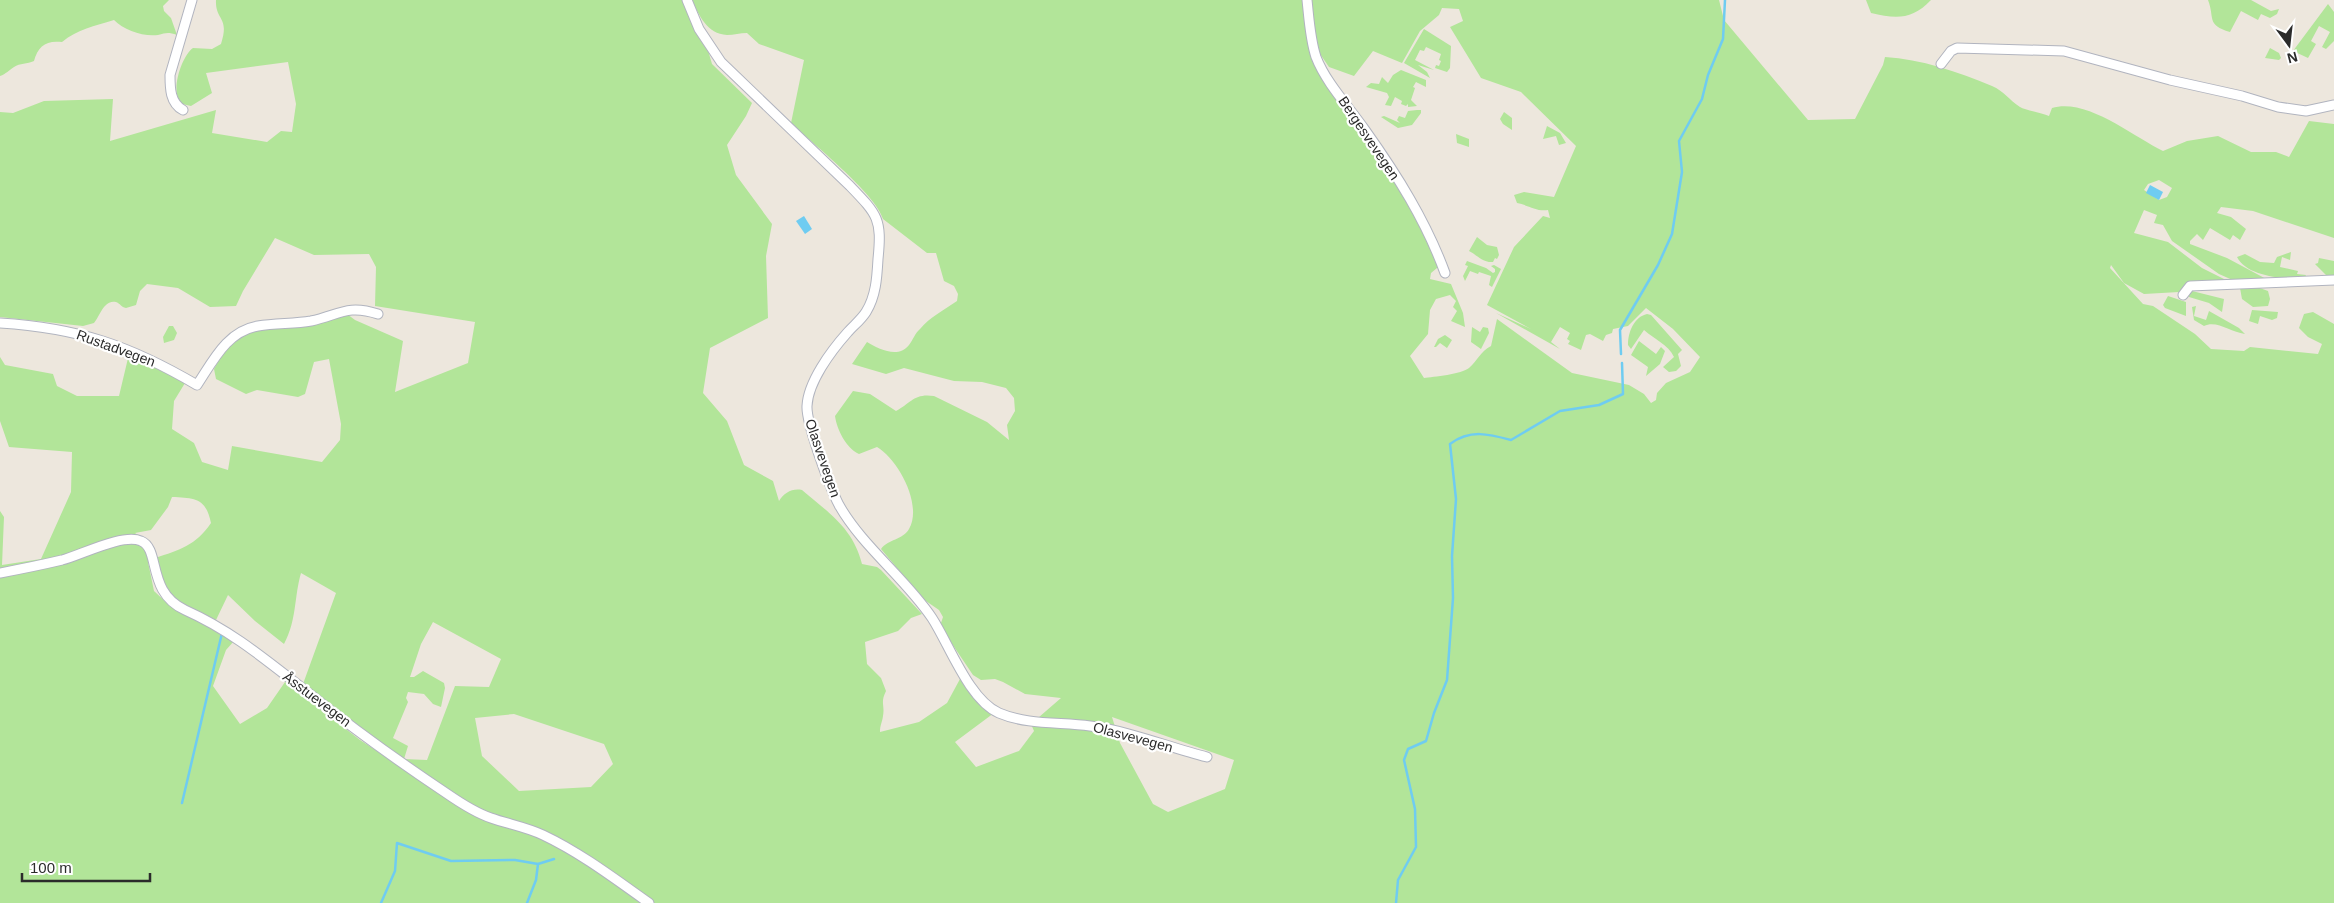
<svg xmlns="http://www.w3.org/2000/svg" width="2334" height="903" font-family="Arial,sans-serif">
  <rect width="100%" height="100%" fill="#ede7dd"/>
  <g fill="#b2e599" fill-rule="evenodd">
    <path d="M0,0h169l-6,6 1,5 7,7 6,17c-9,-3 -11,-2 -19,0 -15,2 -34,-5 -44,-15 -20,6 -36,9 -52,22 -16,-2 -24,4 -28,19 -7,3 -14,2 -20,6 -5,3 -8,7 -14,9z"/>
    <path d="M216,0h469l22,47 5,17 40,39 -6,13 -19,29 9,30 36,49 -6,32 2,62 -58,30 -7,45 24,28 17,44 29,16 6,20c5,-8 13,-13 23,-11 27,23 51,38 60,74l15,3 4,3 41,44 -11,4 -13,13 -33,11 2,22 14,14 5,13c-6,12 -1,14 -3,25 -1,7 -3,9 -3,16l39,-10 28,-19 13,-24 34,34 -39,29 21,25 43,-16 15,-20 -3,-7 30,-26 -36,-4 -22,-12 -8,-3 -14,1 -8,-5 -33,-49 3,-9 -4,-7 -16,-11 -42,-50c7,-10 22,-9 28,-20 14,-24 -11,-70 -32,-82l-18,7c-13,-6 -22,-24 -24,-38l18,-25 17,3 26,17c15,-8 18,-18 38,-15l53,26 22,18 -2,-15 8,-14 -1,-13 -8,-10 -24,-6 -28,-1 -50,-13 -18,6 -34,-10 15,-22c12,7 31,17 42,3 4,-5 6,-12 11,-16 10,-12 24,-19 37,-28l1,-7 -4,-8 -10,-5 -8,-28h-9l-44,-34c-7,-25 -71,-76 -92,-96l13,-63 -45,-16 -12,-11c-7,0 -13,2 -20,2 -20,-1 -28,-20 -35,-35h612l10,54 99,149 25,59 -1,6 -6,5 -1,6 21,5 12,29 2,14 -14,-6 6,-10 -4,-4 3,-6 -6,-6 -14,4 -6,11 -2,24 -18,22 14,22c9,-1 38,-4 45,-10 9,-8 11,-16 22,-22l6,-27 75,54 57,12 15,9 7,9 5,-3 1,-7 9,-10 24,-11 10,-15 -27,-28 -27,-21 -18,18 -15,3 -1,4 -6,2 -3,6 -13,-7 -4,1 -5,15 -13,-6 2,-3 -3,-2 3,-6 -10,-6 -9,15 9,7 -64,-36 35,16 -44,-24 27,-58 29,-31 7,2 -2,-8c-11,2 -20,-5 -31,-7l-3,-8 10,-3 30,5 22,-51 -55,-54 -40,-14 -31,-51 13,-6 -4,-12 -17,-1 -3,7 -19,16 -18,32 -29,-12 -19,25 -25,-9 -11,-16 -7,-51h408l5,20 84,100 47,-1 28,-54 2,-8c36,2 73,15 107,29 12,5 17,14 28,21 5,3 22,6 29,9l3,-8c35,-10 80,28 111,43l24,-10 31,-5 33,16h25l13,5 20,-36 25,3v114l-81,-27 -32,-4 -4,6 14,4 15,12 -6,11 -7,-5 -3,5 -20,-12 -7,12 -6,-6 -7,7v3l37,14 43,23 -33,1 -18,-8 -47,-33 -9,-16 -9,-2 3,-8 -13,-5 -10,23 34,9 34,26 24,12 -37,4 -10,8 -35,2 -20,-11 -13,-18 -1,3 33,36 10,2 42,28 16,15 33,2 6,-4 68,7 4,-10 -14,-7 -9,-9 5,-14 9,-2 21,12v579h-2334v-392l4,6 -2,48 39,-6 30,-67 1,-40 -63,-5 -9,-26v-64l5,8 48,9 4,12 20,10h42l10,-42 56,29 -11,18 -2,28 22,14 8,19 26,8 4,-24 90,16 18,-22 1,-16 -12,-65 -15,3 -9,32 -7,3 -41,-7 -11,4 -30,-15 -2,-10c5,-8 9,-19 16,-26 22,-20 87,-24 117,-29l8,6 48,21 -8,51 73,-29 7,-41 -100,-16 1,-39 -7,-13 -55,1 -39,-17 -32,53 -7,15 -26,1 -32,-19 -31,-4 -7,7 -4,14 -10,3c-5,-1 -5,-4 -10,-6 -12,-3 -16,14 -22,21l-11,3 -83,-9v-205l13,1 31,-12 69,-2 -3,42 106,-31 -4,23 55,9 14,-11 11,1 4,-28 -8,-42 -82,11 6,20 -21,13c-3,-1 -6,-1 -8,-2 -15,-9 -1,-49 10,-56l19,1 9,-5c9,-28 -6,-23 -5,-44zM2159,180l13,8 -5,9 -8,3 -15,-10 4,-6zM172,497c23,1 34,1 39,26 -15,22 -31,27 -56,35l-14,-21 -6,-4 16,-3 17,-23zM155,558l9,28 8,12 44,22 12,-25 27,26 29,23c13,-24 10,-47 17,-71l35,20 -33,91 99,76 -2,6 -40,-26 -75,-58 -18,26 -27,16 -27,-38 13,-36 8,-9 -64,-35 -16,-15 -6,-29zM433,622l68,37 -12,28 -34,-1 -28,74 -23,-1 4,-13 -15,-8 15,-36 -2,-4 2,-6 16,2 9,10 8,3 4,-19 -1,-5 -21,-12 -9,6h-4l11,-33zM514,714l90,30 9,20 -22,23 -72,4 -37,-35 -7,-38zM1112,717l122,43 -9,29 -57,23 -15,-8 -33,-61z"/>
    <path d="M1866,0h65c-19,20 -35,19 -60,13z"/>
    <path d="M2208,0h43l20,11 8,-2 -2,5 -7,4 -9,-4 -3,6 -17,-9 -11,21c-24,-7 -15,-14 -22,-32z"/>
    <path d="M2328,4l6,8v29l-8,8 -4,-2 8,-15 -11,-6 -8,15 5,3 -8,14 -15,-7z"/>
    <path d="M1424,29l27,17 -1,22 -3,4 -12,-4 1,-3 3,1 2,-5 -2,-1 2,-6 -15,-7 -2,4 -4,-1 -5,10 19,10 -16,-5 9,7 3,6 -26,-15z"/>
    <path d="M2270,48l9,5 2,5 -2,2 -14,-2z"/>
    <path d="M1401,70l25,10v7l-10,-5 -3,5 2,1 -4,12 6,6 -9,1v-3l-2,2 -5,-2 1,-3 -7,-4 -4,9 -6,-1 4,-8 -2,-4 -21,-6 5,-4 8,1 3,-7 6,6 5,-8z"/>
    <path d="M1417,110h4v3l-9,12 -14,3 -17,-11 3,-1 16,7 -3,-3 2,-4 6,2 3,-7z"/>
    <path d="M1504,112l8,6v12l-9,-6 -3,-5z"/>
    <path d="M1547,126l13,7 6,10 -7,2 -3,-9 -13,3z"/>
    <path d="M1456,134l13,5v8l-12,-4z"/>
    <path d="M1477,237l10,8 10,2 2,8 -2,4 -2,-1 -2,4c-10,1 -16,-7 -24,-11z"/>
    <path d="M2291,252l-1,8 -8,-3 -2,10 18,4 -1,3 9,1 -2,4c-19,0 -57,-2 -67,-22l8,-3 15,8 14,1 3,-6z"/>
    <path d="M2319,258l15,3v17h-5l-14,-14 3,-1z"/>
    <path d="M1467,261l19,7 7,5 2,-1v-3l-4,-3 3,-1 7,4 -9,18 -3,-2 2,-9 -12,-4 -1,2 -8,-3 -5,10 -2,-5 5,-10 -3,-1z"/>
    <path d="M2257,287l11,4 2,8 -2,7 -15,1 -11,-8 -2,-11z"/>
    <path d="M2192,291l32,8 -2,13 -13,-9 -20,-6v-5z"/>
    <path d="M2168,296l18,6v14l-21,-8 -2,-3z"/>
    <path d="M2196,306l-2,10 12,4 3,-9 30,17 6,6c-15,-2 -28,-14 -41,-8l-10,-6 -2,-13z"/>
    <path d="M2252,310l26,2 -1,6 -5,2 -12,-4 -2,8 -9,-3z"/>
    <path d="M1647,314l4,1 31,35 -4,4 3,12 -5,5 -7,1 -6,-5 11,-10c-6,-13 -19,-17 -30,-27l-13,19 -3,-4c0,-13 6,-28 19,-31z"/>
    <path d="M169,326h4l4,7 -3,7 -10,3 -1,-6z"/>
    <path d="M1472,327l8,5 3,-5 5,1 1,5 -8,16 -10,-7z"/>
    <path d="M1445,335l7,5 -5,8 -7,-5 -4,4h-2l4,-8z"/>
    <path d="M1639,341l17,13 5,-7 4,4 -5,13 -14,12 2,-9 -17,-12z"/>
  </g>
  <g fill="#6fccf1">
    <path d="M2150,185l13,7 -4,8 -13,-7z"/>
    <path d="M804,216l8,13 -7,5 -9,-13z"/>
  </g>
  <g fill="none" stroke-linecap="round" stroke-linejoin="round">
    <g stroke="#6fccf1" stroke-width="2.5">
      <path d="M1621,354l-1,-24 38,-65 14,-31 10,-62 -3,-31 23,-42 6,-24 15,-36 2,-39"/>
      <path d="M182,803l40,-170"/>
      <path d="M381,903l14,-32 2,-28 54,18 64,-1 23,4"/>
      <path d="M527,903l9,-23 2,-16 16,-5"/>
      <path d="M1396,903l2,-23 18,-33 -1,-38 -11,-49 4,-11 18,-8 8,-28 13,-33 6,-82 -1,-42 4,-57 -6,-55c20,-15 39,-10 61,-4l49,-29 39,-6 24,-11 -1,-31"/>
    </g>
    <defs>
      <g id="minor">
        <path d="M687,0l12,29 22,33 129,124c28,29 32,33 28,73 -1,18 -2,37 -12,53 -5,8 -13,14 -19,21 -16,18 -39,49 -40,73 -1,17 23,82 32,99 23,41 67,74 93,113 17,26 37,82 67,95 28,12 61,9 91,13 39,5 78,21 117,31"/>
        <path d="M1307,0c2,18 3,39 9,57 10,26 33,50 49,73 32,45 61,91 80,143"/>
        <path d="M1941,64l10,-13 6,-3 107,3 106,29 72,16 36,11 28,4 28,-6"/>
        <path d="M183,110c-13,-7 -13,-22 -13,-35l22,-75"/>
        <path d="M2183,295l7,-9 144,-6"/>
        <path d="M0,323c78,5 129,22 197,62 16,-24 30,-54 61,-59 18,-3 36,-2 53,-5 28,-6 36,-17 67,-7"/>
        <path d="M0,573c21,-4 41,-8 62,-13 19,-5 61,-27 79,-19 20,8 5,51 44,69 47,21 81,50 121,81 45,36 92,70 140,102 13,9 30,20 45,25 17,6 35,9 52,17 38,18 72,44 106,68"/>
      </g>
    </defs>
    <use href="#minor" stroke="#b1b4bf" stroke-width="11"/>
    <use href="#minor" stroke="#fff" stroke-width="9"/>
  </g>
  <g text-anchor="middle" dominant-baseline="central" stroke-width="4.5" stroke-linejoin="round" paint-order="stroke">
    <g font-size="14" fill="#2b2b2b" stroke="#fff">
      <text transform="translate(1369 138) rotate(56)">Bergesvevegen</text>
      <text transform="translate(116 348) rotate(20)">Rustadvegen</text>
      <text transform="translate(823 458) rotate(71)">Olasvevegen</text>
      <text transform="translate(317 699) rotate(37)">Åsstuevegen</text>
      <text transform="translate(1133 737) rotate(15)">Olasvevegen</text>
    </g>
  </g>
  <g transform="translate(2289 45) rotate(165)" stroke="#ffffff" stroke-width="4" paint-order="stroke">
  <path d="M0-4L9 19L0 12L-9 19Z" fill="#2b2b2b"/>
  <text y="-8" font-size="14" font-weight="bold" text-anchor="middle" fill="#2b2b2b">N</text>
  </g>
  <path d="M22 873v8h128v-8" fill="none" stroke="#2b2b2b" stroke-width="2.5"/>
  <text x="30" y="873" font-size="15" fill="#2b2b2b" stroke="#ffffff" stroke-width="4" paint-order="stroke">100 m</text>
</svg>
